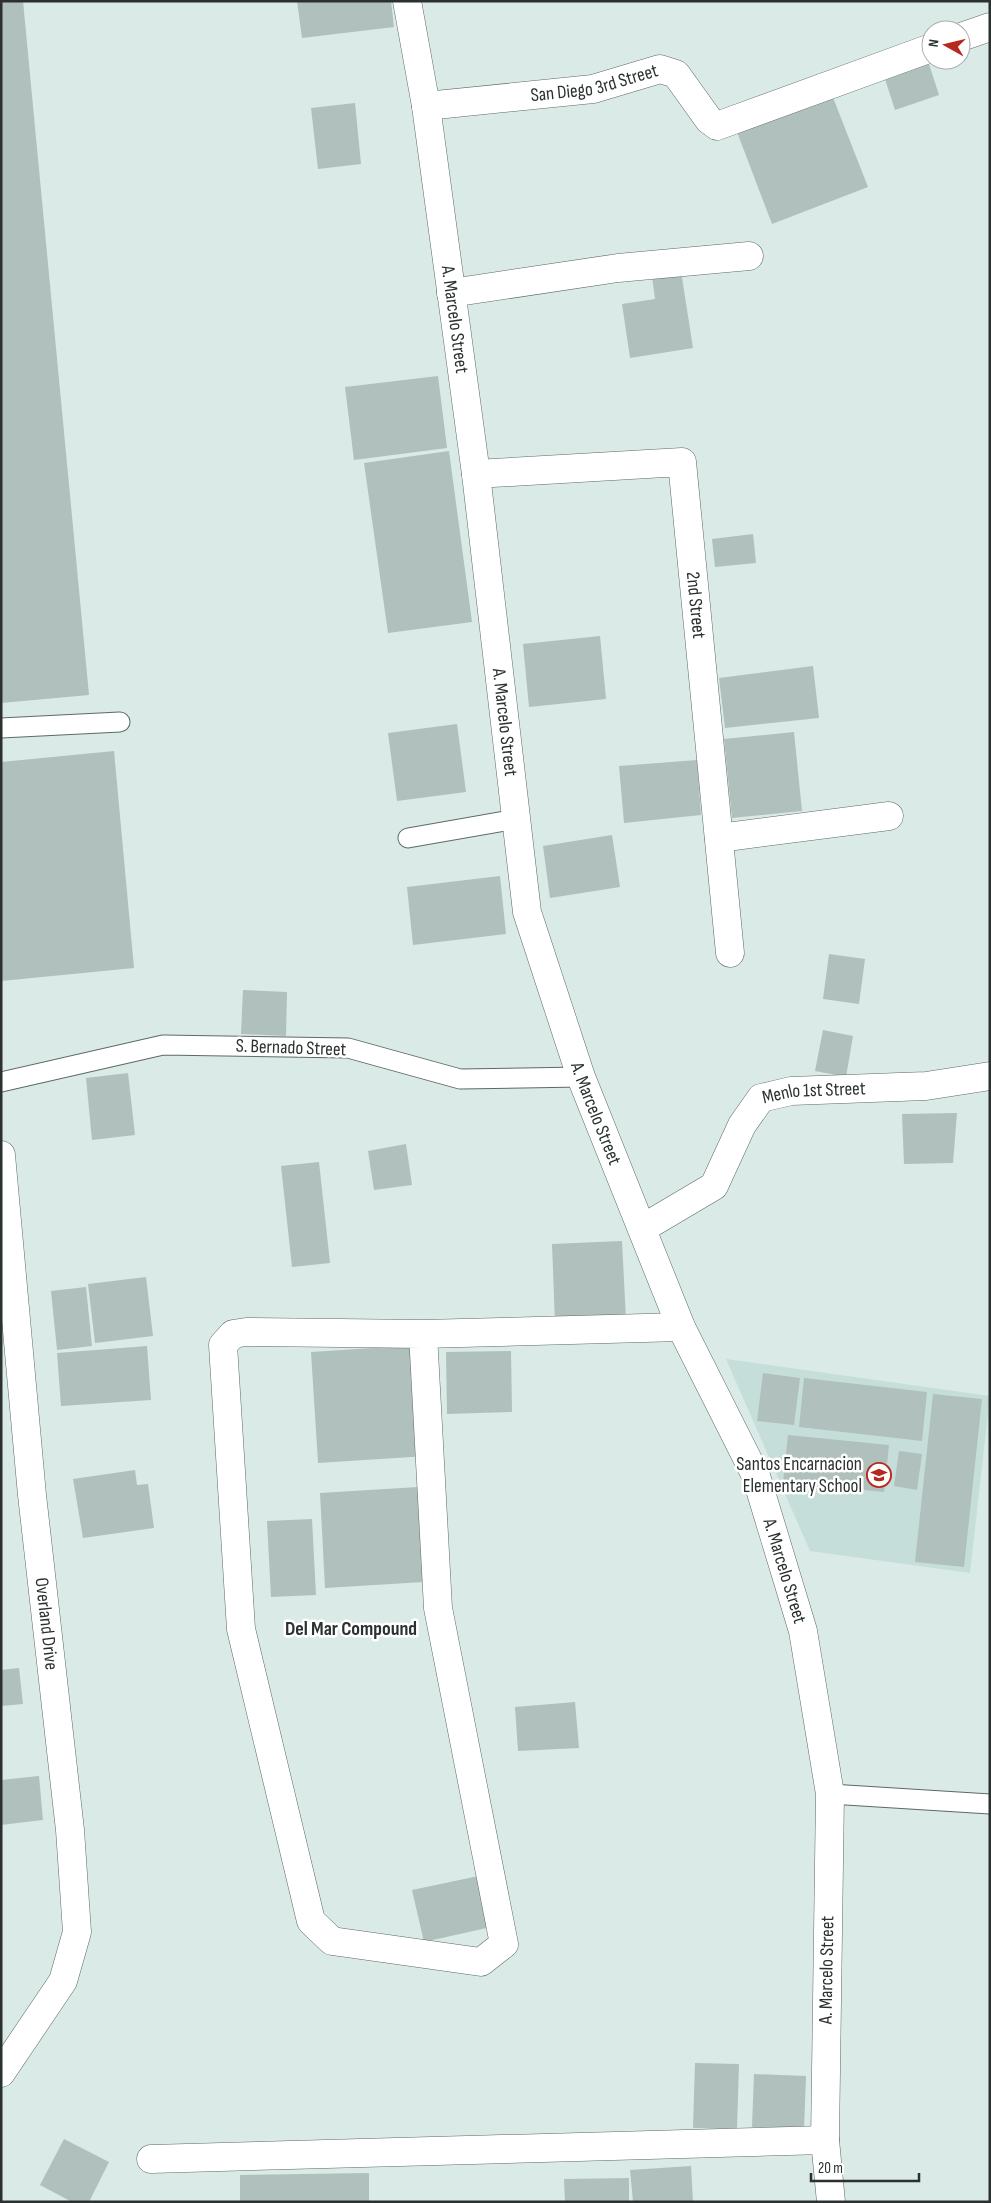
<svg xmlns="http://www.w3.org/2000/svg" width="991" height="2203" font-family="'Sofia Sans Condensed',sans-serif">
  <rect width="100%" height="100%" fill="#daeae6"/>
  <path fill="#c6ded9" d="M726,1359l264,37 -20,177 -160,-22z"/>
  <g fill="#b0c0bc">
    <path d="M1,1h22l66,694 -88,8z"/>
    <path d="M297,1h94l3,26 -92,11z"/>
    <path d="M927,58l12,37 -44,15 -12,-37z"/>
    <path d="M832,95l36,92 -96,37 -35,-92z"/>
    <path d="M355,103l6,61 -43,5 -7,-61z"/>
    <path d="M681,271l12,77 -63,10 -8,-54 33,-5 -3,-23z"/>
    <path d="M438,376l9,72 -93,12 -9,-73z"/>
    <path d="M449,451l23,171 -84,11 -24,-170z"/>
    <path d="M753,534l3,29 -41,4 -3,-28z"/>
    <path d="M600,636l6,63 -77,8 -6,-63z"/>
    <path d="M813,666l6,52 -94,10 -6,-50z"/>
    <path d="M457,724l9,68 -69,9 -9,-68z"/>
    <path d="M794,732l8,79 -70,7 -8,-79z"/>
    <path d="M114,751l20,217 -133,13v-219z"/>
    <path d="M697,760l4,55 -77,8 -5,-57z"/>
    <path d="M612,835l8,52 -70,11 -7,-52z"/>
    <path d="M500,876l6,58 -93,11 -6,-58z"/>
    <path d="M829,954l36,5 -6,45 -36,-5z"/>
    <path d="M243,990l44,2 -1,44 -45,-2z"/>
    <path d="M823,1030l30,6 -7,41 -31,-6z"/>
    <path d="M128,1073l7,62 -43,5 -6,-62z"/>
    <path d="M957,1113l-4,50 -49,1 -2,-50z"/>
    <path d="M406,1144l6,41 -38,5 -6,-39z"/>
    <path d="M319,1162l11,101 -38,4 -11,-101z"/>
    <path d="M622,1241l4,79 -71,3 -3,-79z"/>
    <path d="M146,1277l7,59 -58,7 -7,-59z"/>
    <path d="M86,1287l6,59 -35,4 -6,-59z"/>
    <path d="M419,1345l8,111 -109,7 -7,-111z"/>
    <path d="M147,1346l4,54 -90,6 -4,-53z"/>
    <path d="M511,1351l1,61 -65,2 -1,-62z"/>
    <path d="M763,1373l37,5 -6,47 -37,-4z"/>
    <path d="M804,1378l123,14 -5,49 -123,-14z"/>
    <path d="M933,1394l49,5 -18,168 -49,-5z"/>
    <path d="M788,1435l101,10 -5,47 -101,-10z"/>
    <path d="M899,1451l23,3 -5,36 -23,-4z"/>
    <path d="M135,1470l2,15 11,-1 6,44 -71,10 -10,-59z"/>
    <path d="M418,1487l6,95 -99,6 -5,-95z"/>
    <path d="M312,1519l4,76 -45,2 -4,-76z"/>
    <path d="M19,1668l4,36 -22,2v-36z"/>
    <path d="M575,1702l4,46 -61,3 -3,-44z"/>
    <path d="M39,1776l4,44 -42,5v-45z"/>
    <path d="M488,1874l12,51 -76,17 -12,-52z"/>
    <path d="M695,2063l44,1 -2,65 -44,-1z"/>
    <path d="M754,2074l52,2 -2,53 -52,-2z"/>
    <path d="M64,2139l45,23 -20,40h-17l-32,-17z"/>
    <path d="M691,2166l2,36h-60l-3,-32z"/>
    <path d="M369,2173v29h-129v-27z"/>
    <path d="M629,2178v24h-64l-1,-23z"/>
  </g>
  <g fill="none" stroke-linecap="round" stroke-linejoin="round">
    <defs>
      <g id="service">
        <path d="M1,728l119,-6"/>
        <path d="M408,838l108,-19"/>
        <path d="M1,1082l162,-37 185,3 112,31 121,-2"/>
        <path d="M830,1794l160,10"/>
      </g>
      <g id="minor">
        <path d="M961,37l29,-10"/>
        <path id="s1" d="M426,106l167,-17 67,-20 16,5 33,46 8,6 214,-78"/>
        <path d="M451,293l167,-25 131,-12"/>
        <path id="s2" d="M476,474l206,-12 48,491"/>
        <path d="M719,838l170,-22"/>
        <path id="s3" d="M1,1155l31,340 38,335 7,102 -14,49 -62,92"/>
        <path id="s4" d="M643,1228l71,-42 28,-61 19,-27 30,-7 135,-5 64,-10"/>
        <path d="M423,1334l15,274 66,336 -23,18 -149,-21 -21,-20 -70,-292 -18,-284 10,-11 13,-2 177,2 258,-7"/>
        <path d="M151,2159l674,-19"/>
      </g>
      <g id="tertiary">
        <path id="s5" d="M407,1l19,105 50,368 51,438 54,165 100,250 75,149 47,155 27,163 -5,346 6,62"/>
      </g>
    </defs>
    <use href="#service" stroke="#5c6a67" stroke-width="21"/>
    <use href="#minor" stroke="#5c6a67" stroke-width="29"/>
    <use href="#tertiary" stroke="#5c6a67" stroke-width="29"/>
    <use href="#service" stroke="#fff" stroke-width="19"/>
    <use href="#minor" stroke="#fff" stroke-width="28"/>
    <use href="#tertiary" stroke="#fff" stroke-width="28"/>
  </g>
  <defs>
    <symbol id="school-ring" viewBox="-11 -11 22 22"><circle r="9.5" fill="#fff" stroke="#b7291f" stroke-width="1.5"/><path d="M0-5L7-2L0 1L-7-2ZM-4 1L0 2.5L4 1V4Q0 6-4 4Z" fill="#b7291f"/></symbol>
  </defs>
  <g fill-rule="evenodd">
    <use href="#school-ring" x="865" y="1461" width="28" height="28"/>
  </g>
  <g text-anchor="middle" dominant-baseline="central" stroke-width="5" stroke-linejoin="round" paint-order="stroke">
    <g font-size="19" fill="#2b3130" stroke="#fff">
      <text stroke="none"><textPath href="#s1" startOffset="170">San Diego 3rd Street</textPath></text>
      <text stroke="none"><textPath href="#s5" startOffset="322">A. Marcelo Street</textPath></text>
      <text stroke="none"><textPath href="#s2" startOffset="350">2nd Street</textPath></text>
      <text stroke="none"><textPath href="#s5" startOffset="728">A. Marcelo Street</textPath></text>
      <text transform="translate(291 1048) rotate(2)">S. Bernado Street</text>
      <text stroke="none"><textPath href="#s4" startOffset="236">Menlo 1st Street</textPath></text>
      <text stroke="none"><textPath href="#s5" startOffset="1132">A. Marcelo Street</textPath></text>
      <text stroke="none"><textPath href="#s5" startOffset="1628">A. Marcelo Street</textPath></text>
      <text stroke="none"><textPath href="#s3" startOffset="471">Overland Drive</textPath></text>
      <text transform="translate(827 1970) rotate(-89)">A. Marcelo Street</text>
    </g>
    <g font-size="19" fill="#2b3130" stroke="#fff" text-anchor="end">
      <text x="862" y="1464">Santos Encarnacion<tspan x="862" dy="22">Elementary School</tspan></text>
    </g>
    <g font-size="20" font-weight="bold" fill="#2b3130" stroke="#fff">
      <text x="351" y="1629">Del Mar Compound</text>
    </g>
  </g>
  <rect width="991" height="2203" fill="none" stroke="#2b3130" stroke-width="5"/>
  <g transform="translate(946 45) rotate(278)"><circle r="24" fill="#ffffff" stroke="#aaadac"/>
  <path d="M0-4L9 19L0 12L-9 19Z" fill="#b7291f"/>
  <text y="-8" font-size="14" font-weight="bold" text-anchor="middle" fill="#2b3130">N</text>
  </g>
  <path d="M811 2173v8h108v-8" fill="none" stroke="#2b3130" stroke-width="2.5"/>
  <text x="818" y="2173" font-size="15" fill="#2b3130" stroke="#ffffff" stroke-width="4" paint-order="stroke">20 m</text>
</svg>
